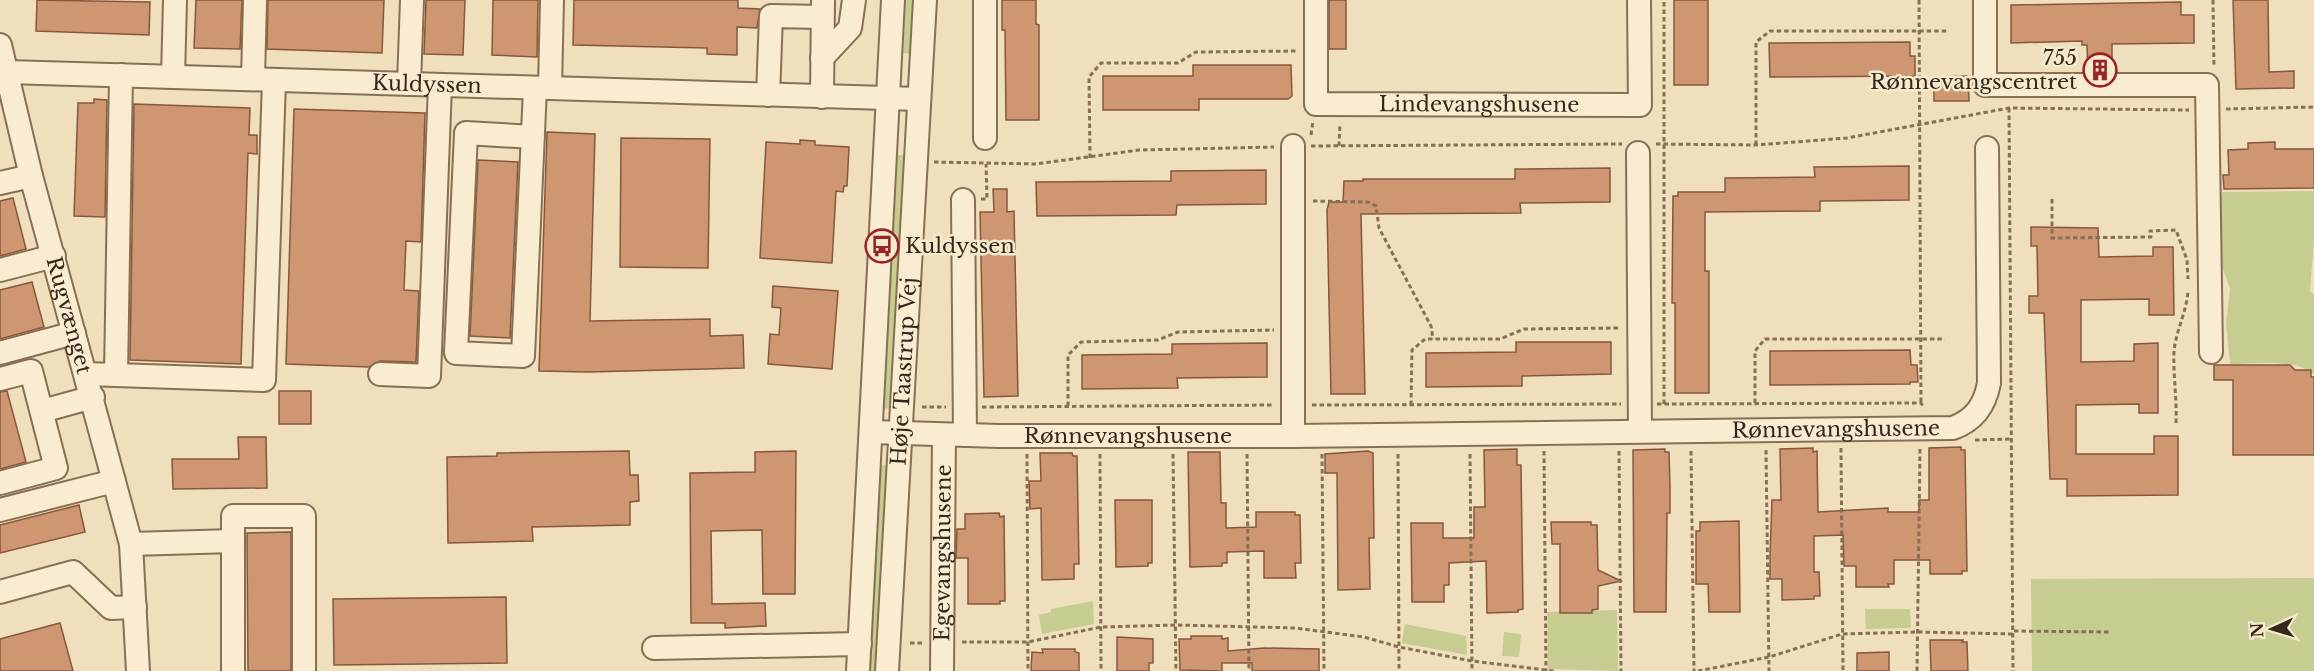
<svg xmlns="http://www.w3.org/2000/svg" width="2314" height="671" font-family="'Libre Baskerville',serif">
  <rect width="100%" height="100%" fill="#efdfbc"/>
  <g fill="#c7cd91">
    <path d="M906,0h8l-4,54 -7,-1z"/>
    <path d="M897,155h10l-15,254 -10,-1z"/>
    <path d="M2314,191v51l-4,49 4,4v79c-21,-16 -56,-10 -84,-10l-4,-41 4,-34 -12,-34 -2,-27 6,-36z"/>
    <path d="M879,465l10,1 -12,205h-10z"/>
    <path d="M2314,578v93h-282l-1,-92z"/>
    <path d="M1093,601l1,23 -52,10 -3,-19 12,-3v-3z"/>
    <path d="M1865,609h45l1,19 -45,1z"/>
    <path d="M1617,610l1,61 -70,-2 -1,-57z"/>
    <path d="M1405,624l61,12 1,19 -65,-12z"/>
    <path d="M1504,632l17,2 -2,23 -17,-1z"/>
  </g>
  <g fill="#ce9671" stroke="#87573b" stroke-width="1.5">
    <path d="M37,0l113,2 -1,33 -113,-4z"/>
    <path d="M196,0h46l-2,49 -46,-1z"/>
    <path d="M268,0h116l-2,53 -115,-4z"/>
    <path d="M426,0h39l-2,55 -39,-1z"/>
    <path d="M493,0h45l-1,57 -45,-2z"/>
    <path d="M574,0h164v8l22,1 -3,19 -20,-1v28l-30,-1v-6l-134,-3z"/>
    <path d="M1002,0h34v24l3,1v95h-33l-1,-90h-3z"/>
    <rect x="1329" y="0" width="17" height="49"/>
    <rect x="1674" y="0" width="34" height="85"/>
    <path d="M2233,0h35l1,72 25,-1v17l-58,1z"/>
    <path d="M2181,2v13h13v28l-82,1v28h-24l-1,-27h-5v-4l-71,2v-38z"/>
    <path d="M1910,42v14h5v20l-145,1 -1,-34z"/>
    <path d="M1193,65h98l1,31 -4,3h-89v11h-96v-34h90z"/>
    <path d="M1968,76l1,25h-35v-24z"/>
    <path d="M94,99l13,1 -2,117 -31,-1 4,-113h16z"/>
    <path d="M134,104l116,4 -1,27h8v19l-9,-1 -7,211 -111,-4z"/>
    <path d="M294,109l131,4 -4,129 -15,-1 -2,49 15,1 -3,71 -36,-1 -11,6 -83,-3z"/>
    <path d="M547,132l48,2 -5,187 120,-2v17l33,-1 1,33 -156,4 -49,-1z"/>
    <path d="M621,138l89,1 -2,129 -88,-1z"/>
    <path d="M800,140l15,1v4l34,2 -2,39h-3l-1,6 -7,-1 -4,72 -72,-5 6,-116 34,2z"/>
    <path d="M2275,142v7h39v39l-90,1 -1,-14h6l-1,-25 20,-1v-6z"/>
    <path d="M478,160l40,2 -8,176 -40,-2z"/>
    <path d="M1909,166v34l-89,1v10l-115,1v59h4v122h-34v-90h-3l1,-107h5v-4h47v-14l90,-1 -1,-10z"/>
    <path d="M1610,168v34l-90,1 1,10 -160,1 4,180h-34l-4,-184 2,-8h14l1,-21h19v-2h152v-10z"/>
    <path d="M1266,170v34l-89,1 -1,10 -139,1 -1,-34 135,-1v-10z"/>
    <path d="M993,189h14v23l7,-1 4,185 -34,1 -4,-185h14z"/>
    <path d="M13,198l13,51 -26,7v-55z"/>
    <path d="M2031,227l67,1 1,29 54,-1v-9h20l1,68h-25v-16l-68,1v62l53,-1v-17l24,-1v70h-19v-9l-63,1v49h78v-18h24v59l-111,1v-17h-17l-6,-166h-15v-17h9l-1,-50h-6z"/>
    <path d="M32,282l12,45 -44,12v-49z"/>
    <path d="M773,286l65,5 -6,78 -64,-5 2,-30 9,1 2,-27 -9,-1z"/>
    <path d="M1516,342h95v32l-89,2v10l-96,1v-34l90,-1z"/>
    <path d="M1267,343v34l-90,1 1,10 -96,1v-34l90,-1v-10z"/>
    <path d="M1910,350l1,15h6l1,17h-8v2l-140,1v-34z"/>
    <path d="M2214,365h76l5,5h16v7h3v78h-81v-75h-19z"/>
    <path d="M7,391l19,71 -26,7v-77z"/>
    <rect x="279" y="391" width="32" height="33"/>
    <path d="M238,437h28l1,51 -94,1 -1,-30h67z"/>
    <path d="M1961,447v3h4l2,121h-5v3h-32v-14h-36v24h-6l1,3h-33v-21h-12l-1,-31 -29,1v36h5l1,24h-6v3l-32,1v-21h-12v-24l2,-55h9l-1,-51 33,-1v4l4,-1 1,61 70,-4v4h31v-12h10v-52z"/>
    <path d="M1517,449v16h4l2,144 -5,1v2l-31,1 -1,-52 -37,2v22h-5v17h-32l-1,-79h32v15h31v-31h11l-1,-57z"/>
    <path d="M1665,449v3h4l1,35v26h-3l-1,99h-32l-1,-162z"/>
    <path d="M629,451l1,24h8l1,26 -9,1v23l-98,2 1,14 -85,2 -1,-86 50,-1v-3z"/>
    <path d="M796,451l-1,143h-32l-1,-64 -51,1 1,73 53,-1 1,23 -41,2v-5h-34l-1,-150 65,-1v-20z"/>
    <path d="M1368,451l5,2 1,85h-5l1,51 -32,1 -1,-117h-12v-19z"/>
    <path d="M1188,452h32l1,51h5v25l30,-1v-15h39v3h5l1,48h-6l1,15h-32v-27l-37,1v11h-5v3l-32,1z"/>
    <path d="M1040,453h32l1,3h4l2,108h-5v15l-32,1 -1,-72 -11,1 -1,-28h12z"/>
    <path d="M1115,500h37v63h-4v3l-32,1z"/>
    <path d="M79,505l6,27 -85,21v-28z"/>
    <path d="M999,513l1,4 4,-1 1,85h-5v3h-32v-46h-12l1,-29h8v-15z"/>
    <path d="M1739,521l1,91h-31l-1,-28h-12v-53h4v-9z"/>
    <path d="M1551,522h40v3h6l1,45 23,11 -23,5v23l-6,1v3h-32v-69h-8z"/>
    <path d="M291,532v139h-43l-1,-138z"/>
    <path d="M506,597l1,66 -173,2 -1,-66z"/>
    <path d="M60,623l13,48h-73v-32z"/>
    <path d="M1191,636h31v3l6,-1v13l36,-3 55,1v22h-67v-8h-30v8l-42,-1 -1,-31h12z"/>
    <path d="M1117,637l36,2v24h-4v8h-32z"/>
    <path d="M1930,640h33l-1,2h5l1,29h-37z"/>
    <path d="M1042,649h33v3l4,1v18h-48l1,-19 11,1z"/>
    <path d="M1889,652v19h-32v-18z"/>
  </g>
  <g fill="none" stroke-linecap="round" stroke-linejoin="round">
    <defs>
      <g id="minor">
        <path d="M985,0v138"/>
        <path id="s1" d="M1316,0v104l324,1 -1,-105"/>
        <path d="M1985,0v85h222l4,267"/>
        <path id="s2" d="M0,45l31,131 100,368 7,127"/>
        <path d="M822,58l28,-30 4,-28"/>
        <path id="s3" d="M7,72l912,27"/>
        <path d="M173,77l2,-77"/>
        <path d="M253,79l2,-79"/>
        <path d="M409,84l3,-84"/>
        <path d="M550,88l2,-88"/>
        <path d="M768,95l3,-79 51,1"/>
        <path d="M822,97l1,-97"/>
        <path d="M533,137l-67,-4 -10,220 67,3 12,-268"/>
        <path d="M1293,146v290"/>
        <path d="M1638,153l2,277"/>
        <path d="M0,183l31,-7"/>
        <path d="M963,200l2,235"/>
        <path d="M0,270l54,-14"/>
        <path d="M0,353l74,-20"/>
        <path d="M86,374l178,6 10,-300"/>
        <path d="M380,374l49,2 11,-291"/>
        <path d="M116,375l5,-300"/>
        <path d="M0,379l31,-8 25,97 -56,15"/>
        <path d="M42,411l51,-14"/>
        <path id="s4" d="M872,432l127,4h294l660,-8c22,-8 32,-23 36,-45l-2,-235"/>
        <path d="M0,510l114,-29"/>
        <path d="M131,544l102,-3"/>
        <path d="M0,592l73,-20 38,36 24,-1"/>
        <path d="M654,648l206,-4"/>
        <path d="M233,671v-155h71v155"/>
        <path d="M858,671l35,-671"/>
        <path id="s5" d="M887,671l38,-671"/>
        <path id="s6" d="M942,671l2,-236"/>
      </g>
    </defs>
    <use href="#minor" stroke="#876f55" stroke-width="26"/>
    <g stroke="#876f55" stroke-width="3" stroke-dasharray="4.5 3" stroke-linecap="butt">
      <path d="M1919,0l2,403"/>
      <path d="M2213,0l1,67"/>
      <path d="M2009,108l4,563"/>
      <path d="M2226,109l88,-2"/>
      <path d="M1311,135l2,-14"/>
      <path d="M1656,144l100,1 91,-7 162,-30 180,2"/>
      <path d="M1756,145v-103l14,-11h177"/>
      <path d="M1311,146l311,-2"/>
      <path d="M1339,146l1,-22"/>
      <path d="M1090,158l-1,-81 12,-14h77l18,-11 101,-1"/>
      <path d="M934,162l102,2 103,-14 135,-3"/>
      <path d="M981,199h6l-1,-35"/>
      <path d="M2052,199v39l99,-1 -1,-6 26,-1 11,30 1,19"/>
      <path d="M1313,201l55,1 8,4 3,22 52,98 2,13"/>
      <path d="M1755,403v-52l10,-12h180"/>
      <path d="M1657,404l264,-1 3,5"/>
      <path d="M1664,404v-404"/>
      <path d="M1312,405l309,-1"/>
      <path d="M1411,405l1,-55 13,-11h75l24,-10 96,-1"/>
      <path d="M1068,406v-51l13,-13 77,-2 20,-8 96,-2"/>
      <path d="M922,407h24"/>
      <path d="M982,407l291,-2"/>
      <path d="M2176,423c1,-24 -3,-48 -2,-72 2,-20 12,-38 14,-59"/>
      <path d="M1975,440l37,-1"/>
      <path d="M1841,448l2,223"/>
      <path d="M1766,450l3,221"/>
      <path d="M1544,451l2,220"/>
      <path d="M1619,451l2,220"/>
      <path d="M1691,451l3,220"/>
      <path d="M1027,454l1,217"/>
      <path d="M1100,454l1,217"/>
      <path d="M1173,454l3,217"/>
      <path d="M1247,454l2,217"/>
      <path d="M1322,454l2,217"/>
      <path d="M1398,454l1,217"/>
      <path d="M1470,454l2,217"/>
      <path d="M2014,631l95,1"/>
      <path d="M962,642h66l73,-15 75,-2 119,3 69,9 35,10 73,14 82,10"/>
      <path d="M910,643h13"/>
      <path d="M1698,671l71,-14 73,-23 75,-2 97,2"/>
      <path d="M1917,671l3,-222"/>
    </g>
    <use href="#minor" stroke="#faecd0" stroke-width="22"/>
  </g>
  <defs>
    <symbol id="building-ring" viewBox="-11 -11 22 22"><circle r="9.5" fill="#f6e9cc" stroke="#972427" stroke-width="1.5"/><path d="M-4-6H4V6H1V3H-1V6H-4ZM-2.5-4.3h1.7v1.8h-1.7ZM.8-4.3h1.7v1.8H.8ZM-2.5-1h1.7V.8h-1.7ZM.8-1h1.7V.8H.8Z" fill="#972427"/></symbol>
    <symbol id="bus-ring" viewBox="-11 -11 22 22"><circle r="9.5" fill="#f6e9cc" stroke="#972427" stroke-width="1.5"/><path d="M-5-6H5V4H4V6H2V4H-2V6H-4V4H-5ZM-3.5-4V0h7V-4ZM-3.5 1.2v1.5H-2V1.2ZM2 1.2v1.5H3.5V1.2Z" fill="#972427"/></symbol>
  </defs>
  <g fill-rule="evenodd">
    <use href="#building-ring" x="2081" y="51" width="38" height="38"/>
    <use href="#bus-ring" x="863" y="227" width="38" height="38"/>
  </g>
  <g text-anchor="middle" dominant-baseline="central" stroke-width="5" stroke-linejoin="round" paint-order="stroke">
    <g font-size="21" fill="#35271b" stroke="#f6e9cc" text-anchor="end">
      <text x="2077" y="58">755<tspan x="2077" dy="24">Rønnevangscentret</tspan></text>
      <text x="905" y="246" text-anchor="start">Kuldyssen</text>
    </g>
    <g font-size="21" fill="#35271b" stroke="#f6e9cc">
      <text stroke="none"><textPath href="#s3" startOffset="420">Kuldyssen</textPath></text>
      <text stroke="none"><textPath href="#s1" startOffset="267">Lindevangshusene</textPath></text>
      <text stroke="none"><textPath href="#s2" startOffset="279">Rugvænget</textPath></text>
      <text stroke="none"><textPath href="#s5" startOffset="300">Høje Taastrup Vej</textPath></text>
      <text stroke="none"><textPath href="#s4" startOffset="964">Rønnevangshusene</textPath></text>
      <text stroke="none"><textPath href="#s4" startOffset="256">Rønnevangshusene</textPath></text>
      <text stroke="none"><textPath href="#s6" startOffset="118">Egevangshusene</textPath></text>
    </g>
  </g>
  <g transform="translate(2272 629) rotate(266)" stroke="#f6e9cc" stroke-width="4.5" paint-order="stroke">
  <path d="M0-4.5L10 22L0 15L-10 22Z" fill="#35271b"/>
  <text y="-9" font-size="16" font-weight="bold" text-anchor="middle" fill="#35271b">N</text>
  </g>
</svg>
